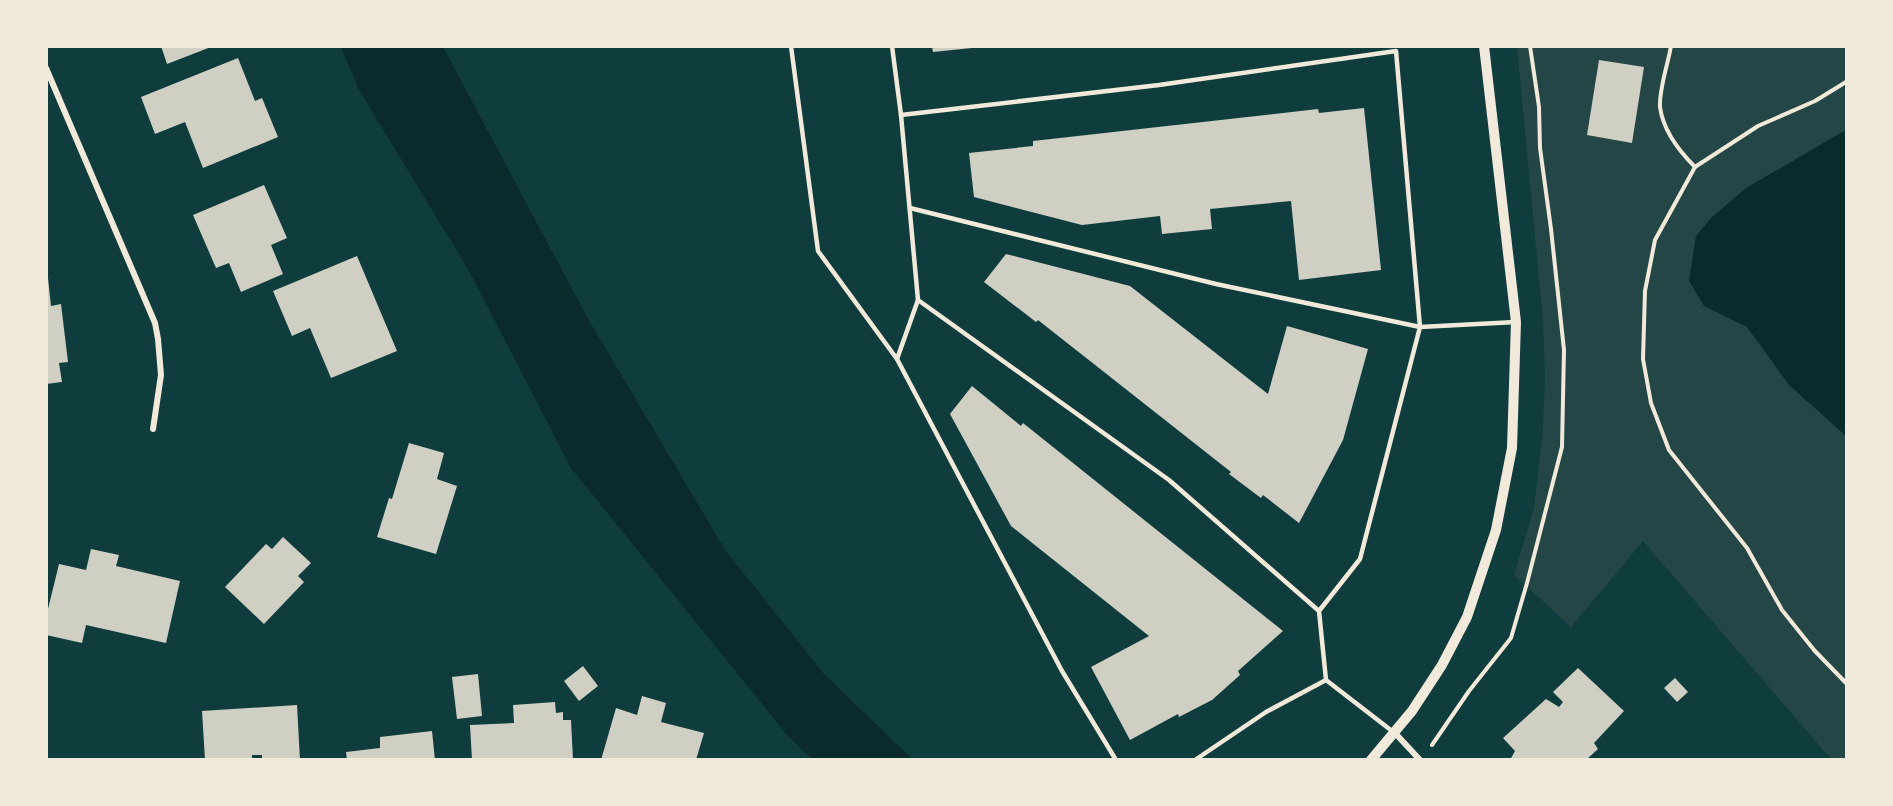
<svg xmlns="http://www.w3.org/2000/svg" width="1893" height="806" font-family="'Public Sans',sans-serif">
  <rect width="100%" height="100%" fill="#0f3d3e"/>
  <path fill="#244646" d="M1517,47h329v712h-15l-188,-218 -72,86 -57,-52 20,-67 9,-79 2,-52 -2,-56z"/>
  <g fill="#0a2a2b">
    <path d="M341,47h102l144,270 138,233 99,124 88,85h-100l-24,-23 -217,-268 -103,-199 -109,-179z"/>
    <path d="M1846,130v306l-57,-51 -42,-58 -43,-21 -15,-25 7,-45 14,-17 36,-31z"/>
  </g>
  <g fill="#cfcfc3">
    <path d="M161,46h50v1l-44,17z"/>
    <path d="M932,46h40v2l-39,4z"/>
    <path d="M238,58l17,43 7,-3 16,39 -75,31 -18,-46 -30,12 -14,-37z"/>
    <path d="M1599,60l45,7 -12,76 -45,-8z"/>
    <path d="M1364,108l17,162 -82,10 -8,-79 -81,8 2,20 -50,5 -2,-18 -78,9 -108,-28 -5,-44 64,-7v-5l285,-32 1,4z"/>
    <path d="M264,185l23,53 -16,7 12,29 -42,18 -12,-29 -13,5 -23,-53z"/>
    <path d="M1006,254l124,32 138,108 19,-68 81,23 -25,91 -44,83 -36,-28 -2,3 -32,-24 2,-2 -193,-152 -2,2 -52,-40z"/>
    <path d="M357,256l40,95 -66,27 -21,-50 -18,8 -19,-45z"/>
    <path d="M46,278h2l3,28 10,-2 7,58 -9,1 3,19 -16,2z"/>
    <path d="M972,386l49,40 2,-3 260,208 -45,40 2,4 -28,25 -33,17 -1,-3 -48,26 -39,-73 58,-31 -138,-110 -61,-112z"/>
    <path d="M409,443l35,10 -7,26 20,7 -21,68 -59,-17 12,-39 3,1z"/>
    <path d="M283,537l28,26 -13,13 6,6 -40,42 -39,-37 41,-43 6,5z"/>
    <path d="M91,549l28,6 -3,11 64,15 -14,62 -80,-18 -4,18 -36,-8v-18l13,-53 27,6z"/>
    <path d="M583,666l15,20 -19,15 -15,-20z"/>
    <path d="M1578,668l46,43 -30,32 4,6 -12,11h-76l5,-9 -12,-13 43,-39 13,8 4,-5 -10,-10z"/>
    <path d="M478,674l4,42 -25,3 -5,-42z"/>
    <path d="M1675,678l13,14 -11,10 -13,-14z"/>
    <path d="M642,696l24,7 -5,19 43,11 -8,27h-95l15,-52 21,7z"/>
    <path d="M555,702l1,11 7,-1v8h8l2,40h-101l-2,-35 44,-2 -1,-18z"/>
    <path d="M297,705l3,55h-38v-5h-10v5h-47l-3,-49z"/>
    <path d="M432,731l3,29h-88l-1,-8 34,-4v-11z"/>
  </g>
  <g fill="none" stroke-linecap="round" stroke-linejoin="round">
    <g stroke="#f1e9da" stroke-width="4">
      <path d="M1671,46c-3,18 -12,43 -11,61 3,23 19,44 35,60"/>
      <path d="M1846,82l-31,19 -57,25 -63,41 -40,73 -10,51 -2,68 8,44 18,47 78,98 35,62 32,40 32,33"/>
      <path d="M1432,745l37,-54 42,-53 16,-55 35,-136 2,-97 -13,-121 -11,-81 -1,-41 -9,-61"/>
    </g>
    <g stroke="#f1e9da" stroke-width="4.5">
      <path d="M791,46l27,205 79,108"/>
      <path d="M892,46l9,69"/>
      <path d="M910,208l306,76 204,43 96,-5"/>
      <path d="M918,300l-21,59 165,312 54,89"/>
      <path d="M1319,611l41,-52 60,-232 -24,-276 -237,34 -258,30 17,185 251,180 150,131 7,69 66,51"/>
      <path d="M1195,760l71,-48 60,-32"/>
    </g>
    <g stroke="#f1e9da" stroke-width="6">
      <path d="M46,68l109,255 3,16 3,36 -8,54"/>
      <path d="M1395,733l25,27"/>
    </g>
    <path stroke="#f1e9da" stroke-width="10" d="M1371,760l41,-49 30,-46 25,-48 29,-87 16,-82 4,-126 -32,-276"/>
  </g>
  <rect width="1893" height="806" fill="none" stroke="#f1e9da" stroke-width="96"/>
</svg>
